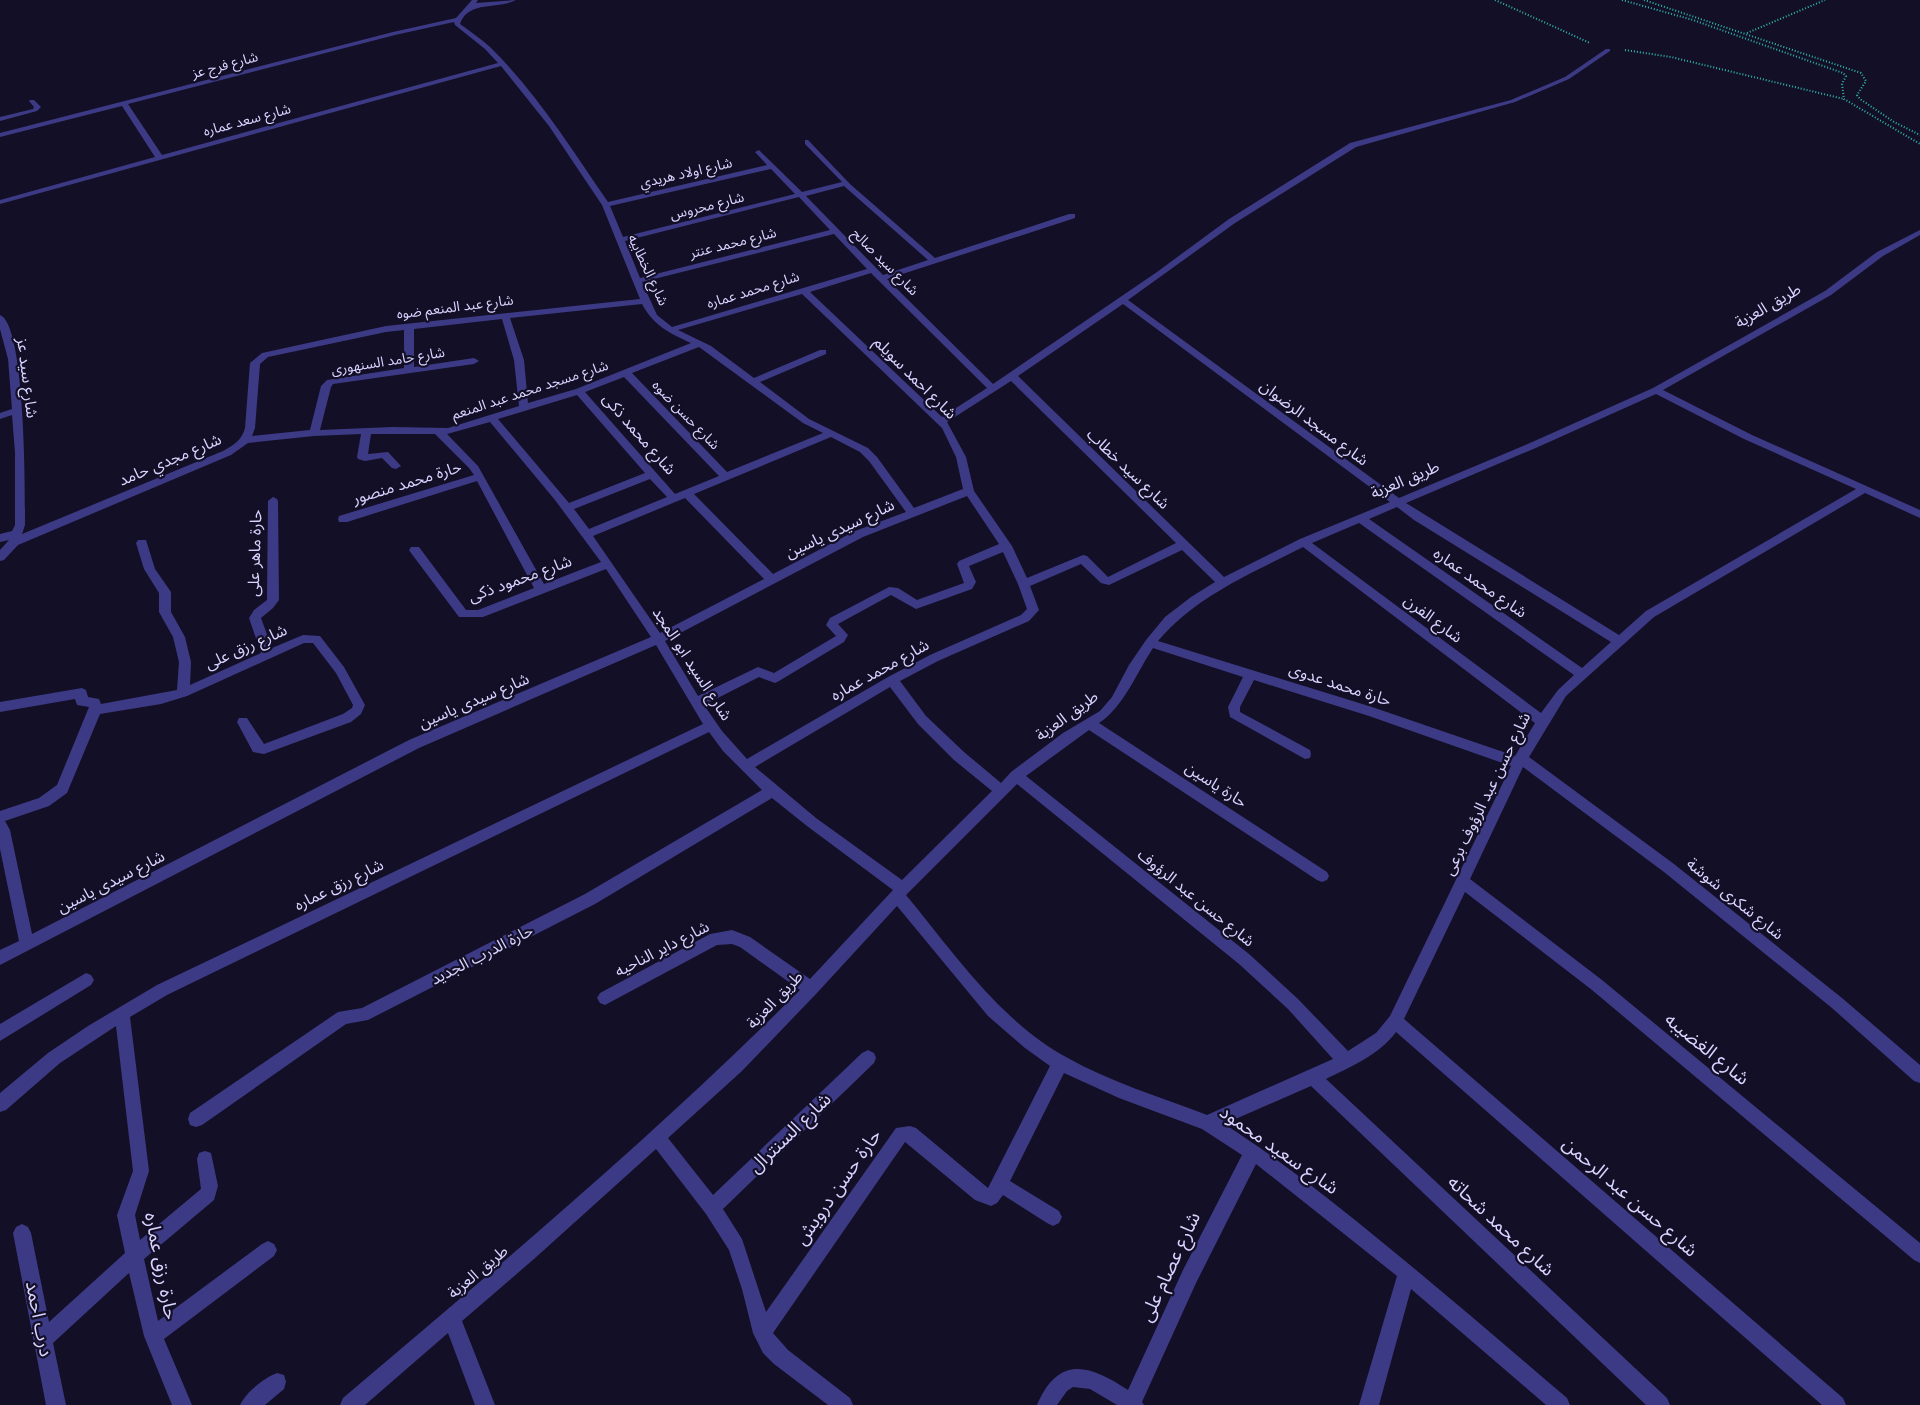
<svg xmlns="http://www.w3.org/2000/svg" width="1920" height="1405" font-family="'Varela Round','Noto Sans Arabic',sans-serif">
  <rect width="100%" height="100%" fill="#130f26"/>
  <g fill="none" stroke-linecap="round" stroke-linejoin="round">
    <g stroke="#2fb8b0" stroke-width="2" stroke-dasharray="1 2" stroke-linecap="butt">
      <path d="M1495,0l95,43"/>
      <path d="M1622,0l71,20 150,53 3,3 -4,8 2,15 76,45"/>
      <path d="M1644,0l217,73 5,8 -9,14 3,4 34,23 26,13"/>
      <path d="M1747,33l78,-33"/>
      <path d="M1625,50l46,7 173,42"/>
    </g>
    <g fill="#3d3a85" fill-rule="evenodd">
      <path d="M472,0h6l-2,3 40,-3c-19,10 -48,0 -56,24 10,7 21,15 30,23 46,45 82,103 118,155l159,-37 -12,-13 4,-2 43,42 40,-10 -37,-38v-4h3l42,44 85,74 134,-44h6v4l-188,61 106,105 164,-112 72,-53 121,-76 161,-43 54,-23 41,-28h4v2l-41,28 -54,23 -159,45 -121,76 -107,77 271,198 131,-55 123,-55 172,-97 52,-39 43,-22v5l-37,21 -52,39 -168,95 89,45 168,75v8l-55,-25 -211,124 -88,79 -37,61 145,107 168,134 78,67v18l-6,-2 -82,-73 -168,-136 -141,-105 -53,112 132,101 318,263v20l-6,-3 -322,-270 -127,-98 -61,127 439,379 3,7h-24l-426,-373c-17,23 -44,34 -70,47l341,319 3,7h-24l-335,-319 -87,38c46,29 88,62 131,96 72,58 142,118 212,178l3,7h-24l-135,-116 -32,116h-20l38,-129 -141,-112 -60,119 -54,119 2,3h-27l-27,-16 -17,-2 -6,4 -10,14h-20c22,-51 53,-40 91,-15l55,-120 59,-115 -40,-26 -83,-31 -55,-25 -54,108 49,30 3,6 -3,6 -6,3 -6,-3 -44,-28 -6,8 -6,3 -16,-6 -70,-58 -132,191 15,17 62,48 3,7h-25l-54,-41 -11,-11 -10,-20 -11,-44 -13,-39 -23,-36 -50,-65 -122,110 -72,62 33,84h-20l-27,-72 -83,72h-25l3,-7c156,-132 312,-263 457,-408l-60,-43 -8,-3 -15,1 -112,60 -5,-2 -3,-5 3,-5 110,-59 22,-4 18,7 60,42 83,-89 -86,-64 -35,-28 -177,106 -227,116 -22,4 -144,101 -6,2 -6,-2 -2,-6 2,-6 148,-101 24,-4 223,-114 177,-104 -39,-39 -14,-19 -542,263 -37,22 19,154 -14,44 5,25 61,-51 -4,-30 2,-6 6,-2 6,2 7,33 -4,14 -70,59 14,62 104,-77 6,-3 6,3 3,6 -3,6 -110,83 28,66h-20l-28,-69 -15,-63 -76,70 13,62h-20l-33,-172 3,-6 6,-3 6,3 3,6 18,89 76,-69 -8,-38 16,-44 -17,-145 -56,37 -54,47 -6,2v-19l48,-40 40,-27 69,-41 546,-261 -47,-79 -237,103 -419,217v-15l19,-9 -19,-92v-38l39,-13 18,-13 32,-78 -12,-2 -2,-6 -75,13v-10l82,-14 4,2 2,7 11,2 2,5 76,-14 2,-28 -6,-25 -14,-25v-19l-15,-24 -8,-26 2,-3h8l9,29 16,23v20l14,25 6,25 -1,23 71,-32 -12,-35 5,-8 13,-10 1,-99 5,-4 4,2 1,2 1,99 -6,8 -12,10 11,30 31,-13 17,1 24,31 21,38 -4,9 -10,8 -87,32 -11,-2 -16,-30 2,-4h8l17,26 79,-30 9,-6 1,-3 -17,-32 -23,-30h-9l-117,53 -26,8 -61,10 -33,79 -18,13 -44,15 5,9 22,104 377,-194 242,-103 -45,-68 -123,48h-24l-48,-64 -2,-3 2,-3h8l47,63h12l56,-22 -57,-107 -130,41h-8l-1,-3 1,-3 135,-41 -5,-7 -34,-34h-64l-3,20 20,-2 13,14 -5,3 -4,-1 -10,-10 -17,3 -7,-2 -1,-2 4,-23 -47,2 -66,7 -17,12 -213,90 -14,15 -4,1v-11l9,-10 -9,2v-8l12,-3 3,-6v-72l-3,-38 -12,4v-6l12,-4 -4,-50 -8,-30v-14c26,10 25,180 25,210l-3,9 201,-83c11,-6 19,-11 22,-23l5,-65 12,-10 124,-27 254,-27 -38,-94 -53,-79 -48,-60 -501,138v-4l155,-43 -33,-51 -122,31v-4l393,-101 63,-14zM454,22l1,3 30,24 13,14 -336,92 -34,-51 267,-69zM771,169l24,25 -172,43 -13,-31zM844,186l84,74 -45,15 -77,-79zM799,197l31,33 -190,48 -15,-37zM834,234l33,35 -195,58 -15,-12 -15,-33zM871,273l7,7 109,108 -45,29 -132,-125zM802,294l140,134 14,29 7,32 -49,19 -37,-51 -9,-9 -59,-29 -49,-37 66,-28v-4h-6l-66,28 -43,-32 -33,-16zM642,304c12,22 27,29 49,39l-115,46 -48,14 -4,-43 -14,-42zM1123,304l267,198 -90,37 -76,38 -206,-201zM502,319l12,41 5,46 -71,22 -56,-1 -72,3 11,-43 2,-3 141,-20 5,-3 -5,-3 -60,9v-38zM404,330v38l-77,12 -6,6 -11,44 -58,6 3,-8 5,-64 8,-7 118,-25zM699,347l104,76 20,10 -96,39 -95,-99zM624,377l95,99 -44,18 -90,-102zM1011,381l165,162 -68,34 -21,-21 -4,-1 -56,23 -15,-32 -38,-55 -8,-34 -19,-35zM1656,394l88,45 112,50 -210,122 -27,24 -213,-132 132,-56zM577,395l68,78 -76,30 -71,-84zM490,422l65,78 46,62 -57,22 -66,-118 -31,-32zM831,437l29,15 9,9 37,51 -51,19 -82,43 -79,-80zM650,479l17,18 -78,32 -15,-20zM967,496l32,48 -40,17 -2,3 7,19 -47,17 -19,-12 -9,-1 -59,31 -4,7 10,11 -62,37 -16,-6 -60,29 -33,-55 198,-104zM685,498l79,81 -104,54 -67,-97zM1397,507l17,13 197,122 -29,26 -213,-149zM1359,523l215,152 -16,15 -17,23 -229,-170zM1303,547l232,176 -20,33 -143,-49 -214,-66c38,-45 94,-68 145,-94zM1182,550l33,32 -24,15 -26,20 -19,23 -17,25 -17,32 -12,14 -37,22 -52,39 -10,11 -37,-31 -38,-36 -26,-35 38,-20 91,-40 10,-11 -9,-24 51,-22 20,19 8,2zM1003,552l15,32 9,25 -6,6 -91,40 -42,22 -141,82 -25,-28 -18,-26 55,-28 16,6 4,-2 65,-39 4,-7 -10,-11 53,-29 25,14 56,-20 4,-7 -7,-16zM1153,648l90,29 -15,30 2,10 75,42 5,-1 1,-4 -1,-4 -70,-38v-5l14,-27 115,36 142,50 -121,250 -14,17 -28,18 -50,-52 -49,-45 -223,-178 63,-46 228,150 5,2 5,-2 2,-4 -2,-4 -228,-149c24,-15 38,-51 54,-75zM890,687l28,37 36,36 38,31 -90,89 -86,-62 -61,-51zM1017,784l222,180 49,45 45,50 -126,56c-47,-18 -97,-33 -141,-58 -67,-37 -112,-104 -160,-162zM897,906l91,110 37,32 25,18 -62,122 -72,-60 -6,-2 -14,2 -130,184 -24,-73 -19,-30 151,-146 2,-5 -2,-5 -6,-3 -6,3 -149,142 -45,-57 74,-67 74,-77z"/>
      <path d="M30,100h4l7,7 -4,4 -37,10v-4l33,-8 1,-2 -5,-6z"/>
      <path d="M86,973l5,2 3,5 -3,5 -91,56v-17z"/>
      <path d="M277,1373l7,2 2,7 -2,7 -19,16h-25c6,-13 24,-27 37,-32z"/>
    </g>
  </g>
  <g text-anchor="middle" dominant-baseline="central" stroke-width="4.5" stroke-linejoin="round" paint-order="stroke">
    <g font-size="14" fill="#d9d4ff" stroke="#130f26">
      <text transform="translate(225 65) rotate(-15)">شارع فرج عز</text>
      <text transform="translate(247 120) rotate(-15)">شارع سعد عماره</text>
      <text transform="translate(686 173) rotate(-13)">شارع اولاد هريدي</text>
      <text transform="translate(707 206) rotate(-14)">شارع محروس</text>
      <text transform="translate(733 243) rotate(-14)">شارع محمد عنتر</text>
      <text transform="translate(885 262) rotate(45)">شارع سيد صالح</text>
      <text transform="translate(648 270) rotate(65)">شارع الخطابيه</text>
      <text transform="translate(753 290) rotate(-17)">شارع محمد عماره</text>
      <text transform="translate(455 307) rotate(-7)">شارع عبد المنعم ضوه</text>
      <text transform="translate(388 361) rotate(-9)">شارع حامد السنهورى</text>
      <text transform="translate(530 390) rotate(-18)">شارع مسجد محمد عبد المنعم</text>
      <text transform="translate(686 415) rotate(46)">شارع حسن ضوه</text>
    </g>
    <g font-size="16" fill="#d9d4ff" stroke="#130f26">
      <text transform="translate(1768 306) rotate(-30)">طريق العزبة</text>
      <text transform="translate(27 378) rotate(83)">شارع سيد عز</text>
      <text transform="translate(915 378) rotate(45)">شارع احمد سويلم</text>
      <text transform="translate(1314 423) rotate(37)">شارع مسجد الرضوان</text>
      <text transform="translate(639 434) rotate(49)">شارع محمد ذكى</text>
      <text transform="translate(170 460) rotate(-23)">شارع مجدي حامد</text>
      <text transform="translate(1128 469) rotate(44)">شارع سيد خطاب</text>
      <text transform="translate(1405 480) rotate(-23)">طريق العزبة</text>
      <text transform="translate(407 483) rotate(-17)">حارة محمد منصور</text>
      <text transform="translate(840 529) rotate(-25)">شارع سيدى ياسين</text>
      <text transform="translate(255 553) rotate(-88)">حارة ماهر على</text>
      <text transform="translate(520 579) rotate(-20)">شارع محمود ذكى</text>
      <text transform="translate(1480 583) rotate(35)">شارع محمد عماره</text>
      <text transform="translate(1433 619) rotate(37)">شارع الفرن</text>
      <text transform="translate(246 647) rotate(-24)">شارع رزق على</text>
      <text transform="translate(692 664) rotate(57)">شارع السيد ابو المجد</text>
      <text transform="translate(880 670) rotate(-29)">شارع محمد عماره</text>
      <text transform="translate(1340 685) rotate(18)">حارة محمد عدوى</text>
      <text transform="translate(474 701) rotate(-23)">شارع سيدى ياسين</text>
      <text transform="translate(1067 716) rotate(-36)">طريق العزبة</text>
      <text transform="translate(1216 785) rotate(33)">حارة ياسين</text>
      <text transform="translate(1487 794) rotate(-64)">شارع حسن عبد الرؤوف برعى</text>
      <text transform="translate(111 882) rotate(-27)">شارع سيدى ياسين</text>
      <text transform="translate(339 885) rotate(-26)">شارع رزق عماره</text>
      <text transform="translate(1196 898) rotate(39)">شارع حسن عبد الرؤوف</text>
      <text transform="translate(1735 899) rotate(39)">شارع شكرى شوشة</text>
      <text transform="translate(662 949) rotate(-27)">شارع داير الناحيه</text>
      <text transform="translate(482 955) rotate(-27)">حارة الدرب الجديد</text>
      <text transform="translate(775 1000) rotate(-46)">طريق العزبة</text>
      <text transform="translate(478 1272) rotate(-40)">طريق العزبة</text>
    </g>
    <g font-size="19" fill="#d9d4ff" stroke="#130f26">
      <text transform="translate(1707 1049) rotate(39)">شارع الغضيبه</text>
      <text transform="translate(790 1133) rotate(-44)">شارع السنترال</text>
      <text transform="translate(1279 1150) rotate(35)">شارع سعيد محمود</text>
      <text transform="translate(838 1187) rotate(-55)">حارة حسن درويش</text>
      <text transform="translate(1630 1197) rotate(41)">شارع حسن عبد الرحمن</text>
      <text transform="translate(1501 1226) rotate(43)">شارع محمد شحاته</text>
      <text transform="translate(161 1266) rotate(79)">حارة رزق عماره</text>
      <text transform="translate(1170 1267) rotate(-65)">شارع عصام على</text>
      <text transform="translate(39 1319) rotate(79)">درب احمد</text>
    </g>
  </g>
</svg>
